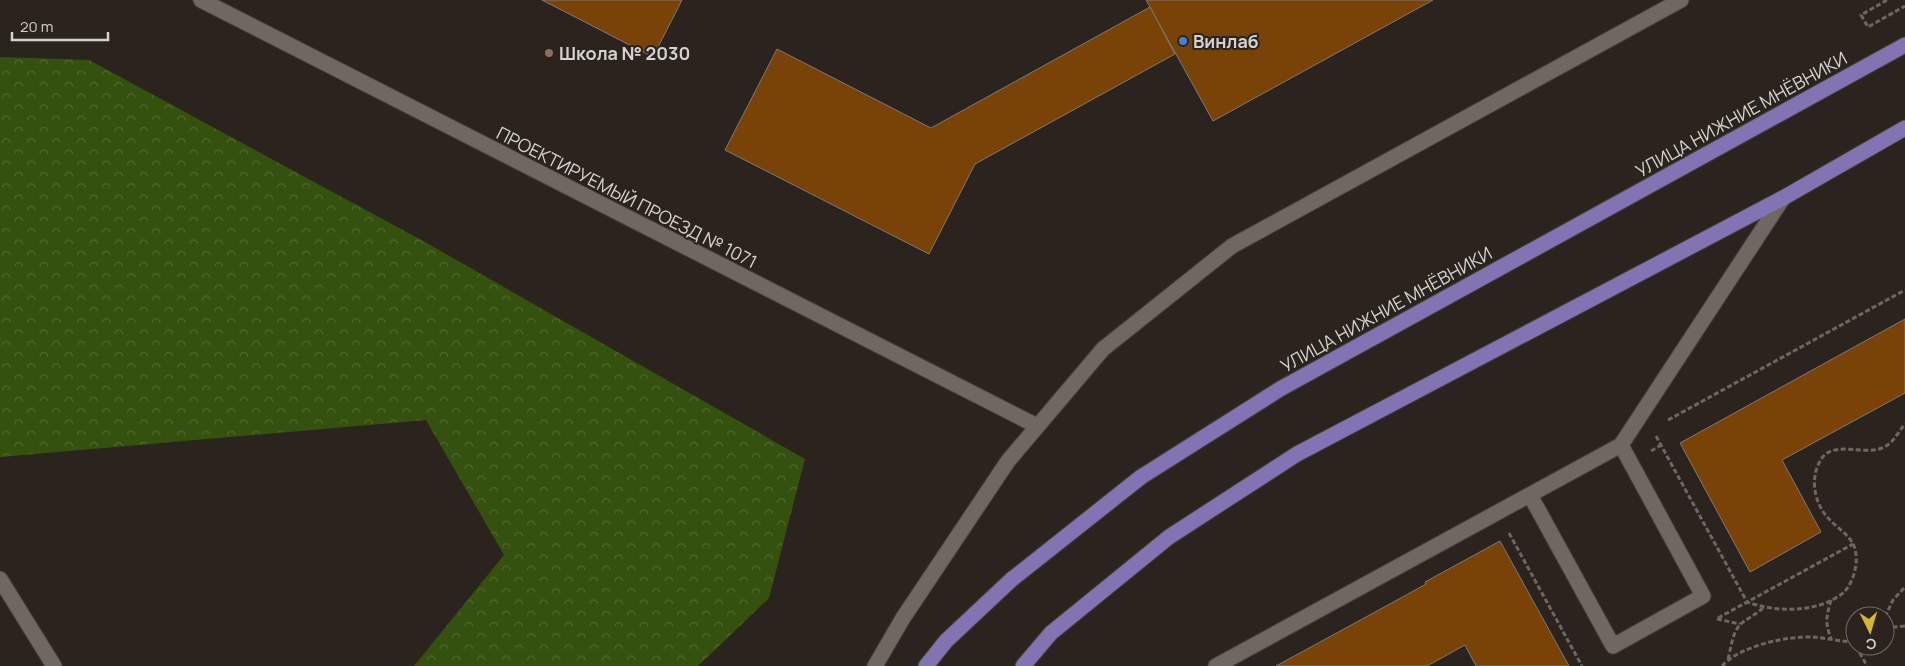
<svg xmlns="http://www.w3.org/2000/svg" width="1905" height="666" font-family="Manrope,sans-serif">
  <defs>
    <pattern id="forest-crowns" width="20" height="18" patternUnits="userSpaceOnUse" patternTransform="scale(1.25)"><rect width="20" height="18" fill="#34510e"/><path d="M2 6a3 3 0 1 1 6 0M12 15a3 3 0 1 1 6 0" fill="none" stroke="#516930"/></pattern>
  </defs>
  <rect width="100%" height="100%" fill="#2b241e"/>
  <path fill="url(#forest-crowns)" d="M0,57l89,3 336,182 380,217 -36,139 -71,68h-284l90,-111 -78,-135 -426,37z"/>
  <g fill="#794307" stroke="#817872">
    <path d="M542,0h140l-29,57z"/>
    <path d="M1146,0h287l-220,121z"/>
    <path d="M1150,7l25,47 -200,110 -46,90 -204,-104 52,-101 154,79z"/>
    <path d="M1905,319v74l-123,67 39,72 -71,40 -70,-129z"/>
    <path d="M1500,541l69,125h-93l-11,-21 -38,21h-151l123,-67 27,-15 -1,-2z"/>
  </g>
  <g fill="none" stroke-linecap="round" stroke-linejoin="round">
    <defs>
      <g id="minor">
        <path d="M201,0l836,426"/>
        <path d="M1530,495l83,151 90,-50 -82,-151"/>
        <path d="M0,579l54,87"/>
        <path d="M875,666l28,-48 105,-157 95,-112 129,-103 449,-246"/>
        <path d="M1216,666l405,-221 162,-247"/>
      </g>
      <g id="major">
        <path d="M926,666l20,-25 65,-61 130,-103 139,-88 625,-344"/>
        <path d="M1023,666l28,-33 118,-96 128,-83 486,-256 122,-70"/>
      </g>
    </defs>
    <use href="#minor" stroke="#46403b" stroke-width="17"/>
    <use href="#major" stroke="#46403b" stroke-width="17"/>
    <g stroke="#6c6761" stroke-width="3" stroke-dasharray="5 2.5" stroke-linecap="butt">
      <path d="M1887,0l-26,15 7,12 37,-21"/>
      <path d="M1668,420l237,-130"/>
      <path d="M1656,436l91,166c25,9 54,10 79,1 6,-3 15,-7 19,-12 10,-11 15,-34 8,-47 -4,-9 -17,-17 -24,-25 -14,-14 -19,-38 -10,-56 11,-25 43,-7 63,-15 11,-4 16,-16 23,-24"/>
      <path d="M1651,451l10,-6"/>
      <path d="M1509,533l73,133"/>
      <path d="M1831,600c-5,18 -6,22 0,39"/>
      <path d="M1885,617l8,-17 12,-13"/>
      <path d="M1718,618l135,-74"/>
      <path d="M1717,619l23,5"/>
      <path d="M1885,628l20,-2"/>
      <path d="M1856,646l11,20"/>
      <path d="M1728,659c3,-10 4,-26 12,-34 3,-4 18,-12 23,-17"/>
      <path d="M1722,666c18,-20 64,-30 91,-29 14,1 29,5 42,5"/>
    </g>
    <use href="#minor" stroke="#6f6760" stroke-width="15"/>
    <use href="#major" stroke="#8274b2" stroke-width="15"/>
  </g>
  <circle fill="#3f7fe0" stroke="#2b241e" stroke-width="2" cx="1183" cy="41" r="5"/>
  <circle fill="#8d6e63" stroke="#2b241e" stroke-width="2" cx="549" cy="53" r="5"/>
  <g text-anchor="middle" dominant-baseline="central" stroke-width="4" stroke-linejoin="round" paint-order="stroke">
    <g font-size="18" font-weight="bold" fill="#d6d2ce" stroke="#2b241e" text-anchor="start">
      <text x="1193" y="41">Винлаб</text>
      <text x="559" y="53">Школа № 2030</text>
    </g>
    <g font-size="18" fill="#d6d2ce" stroke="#2b241e">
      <text transform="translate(1741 114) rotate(-29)">УЛИЦА НИЖНИЕ МНЁВНИКИ</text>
      <text transform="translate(627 197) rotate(27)">ПРОЕКТИРУЕМЫЙ ПРОЕЗД № 1071</text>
      <text transform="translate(1386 309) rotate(-29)">УЛИЦА НИЖНИЕ МНЁВНИКИ</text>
    </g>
  </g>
  <g transform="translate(1870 631) rotate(175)"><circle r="24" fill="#2b241e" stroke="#6f6a64"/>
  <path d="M0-4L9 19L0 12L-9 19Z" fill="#d6b534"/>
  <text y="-8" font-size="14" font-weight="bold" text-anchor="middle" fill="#d6d2ce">С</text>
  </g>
  <path d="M12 32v8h96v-8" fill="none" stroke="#d6d2ce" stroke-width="2.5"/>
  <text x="20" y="32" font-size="15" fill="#d6d2ce" stroke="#2b241e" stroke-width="4" paint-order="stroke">20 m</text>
</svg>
